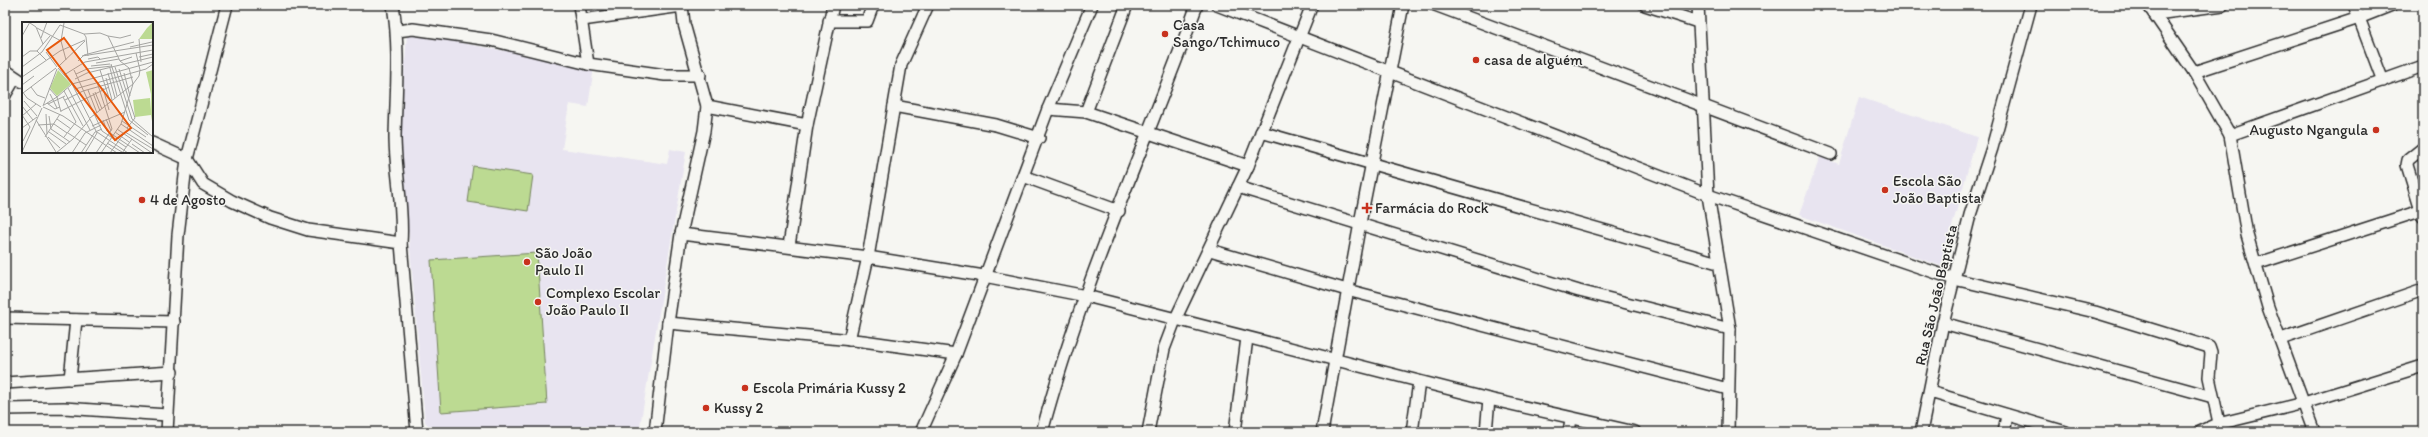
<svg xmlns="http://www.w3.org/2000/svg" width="2428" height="437" font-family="Itim,sans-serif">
  <rect width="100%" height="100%" fill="#f6f6f2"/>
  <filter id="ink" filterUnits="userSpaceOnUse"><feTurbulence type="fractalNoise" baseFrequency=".025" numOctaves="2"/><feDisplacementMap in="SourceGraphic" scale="8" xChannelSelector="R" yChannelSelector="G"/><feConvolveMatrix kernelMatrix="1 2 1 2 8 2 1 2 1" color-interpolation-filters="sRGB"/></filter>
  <g filter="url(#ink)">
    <g fill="#e8e4f0">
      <path d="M407,33l187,34 -6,40 -19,-3 -7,45 105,15 3,-15 16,3 -47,280h-204l-10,-10 -25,-288z"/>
      <path d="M1859,97l118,40 -36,129 -142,-51 21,-58 19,7z"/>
    </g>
    <g fill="#bcda92" stroke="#74825e">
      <path d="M473,166l60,9 -5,36 -60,-9z"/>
      <path d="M537,253l10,151 -106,8 -10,-152z"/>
    </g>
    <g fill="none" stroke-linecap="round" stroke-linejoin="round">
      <defs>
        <g id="street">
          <path d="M393,5c7,44 3,88 2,131 0,36 9,71 6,107l16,189"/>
          <path d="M579,5l9,59"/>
          <path d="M1217,5l491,190 246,84 141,33 114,35 2,6 -2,24 12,55"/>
          <path d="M1435,5l396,149"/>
          <path d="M1645,5l53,17"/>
          <path d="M1698,5l10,190 22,134 -2,103"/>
          <path d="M2148,5l46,67 36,63 17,100 21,72 46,125"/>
          <path d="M2354,5l29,76"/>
          <path d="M2156,14l67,-9"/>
          <path d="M582,20l100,-14"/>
          <path d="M829,21h38l6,-16"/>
          <path d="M397,31l16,-2 78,11 97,24 77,11h35"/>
          <path d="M5,70l18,12"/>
          <path d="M2194,72l165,-54 33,-13"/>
          <path d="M5,95l10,-17"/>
          <path d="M707,106l100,19"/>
          <path d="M894,106l102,19 43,13"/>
          <path d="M1048,109l38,3 162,54"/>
          <path d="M1086,112l41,-107"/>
          <path d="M1261,132l457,131"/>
          <path d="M2230,135l193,-69"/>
          <path d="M152,143l35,16 16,25 29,17 38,17 38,12 93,13"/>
          <path d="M1023,176l96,35"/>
          <path d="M1238,187l341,104 151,38"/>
          <path d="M2423,217l-16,-52 1,-5 15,-12"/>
          <path d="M681,234l187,23 116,19 102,20 403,103 146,33"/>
          <path d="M789,246l18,-121 26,-120"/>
          <path d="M1210,250l137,40 381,99"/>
          <path d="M2256,264l167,-54"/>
          <path d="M5,318l169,4"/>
          <path d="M668,323l195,18 93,13"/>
          <path d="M1943,323l270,74"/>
          <path d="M2281,339l142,-49"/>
          <path d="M849,340l19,-83 33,-192 27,-60"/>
          <path d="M70,379l6,-59"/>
          <path d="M5,383l167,-11"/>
          <path d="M1930,392l136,40"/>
          <path d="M5,409l59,-1 103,7"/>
          <path d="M167,432l11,-197 9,-76 40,-154"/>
          <path d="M655,432l13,-109 13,-89 23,-103 3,-25 -23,-82 -2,-19"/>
          <path d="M921,432l35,-78 92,-245 44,-104"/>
          <path d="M1042,432c39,-146 103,-285 155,-427"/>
          <path d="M1148,432l16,-83 11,-29 73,-154 64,-161"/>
          <path d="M1235,432l12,-94"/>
          <path d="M1322,432l38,-209 43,-218"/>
          <path d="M1412,432l7,-50"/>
          <path d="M1486,432l3,-33"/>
          <path d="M1569,432l2,-13"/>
          <path d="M1921,432l22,-109 27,-108 22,-67 39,-143"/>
          <path d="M2004,432l3,-17"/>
          <path d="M2200,432l18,-8 86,-21 119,-37"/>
        </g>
      </defs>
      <use href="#street" stroke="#2b2b2b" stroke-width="14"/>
      <use href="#street" stroke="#f6f6f2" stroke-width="11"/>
    </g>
  </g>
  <g fill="#c8321e" stroke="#f6f6f2" stroke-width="1.5">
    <circle cx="1165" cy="34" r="4"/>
    <circle cx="1476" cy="60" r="4"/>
    <circle cx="2376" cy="130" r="4"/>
    <circle cx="1885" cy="190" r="4"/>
    <circle cx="142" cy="200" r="4"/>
    <path d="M1365 202h4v4h4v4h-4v4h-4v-4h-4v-4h4z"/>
    <circle cx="527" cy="262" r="4"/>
    <circle cx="538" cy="302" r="4"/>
    <circle cx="745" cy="388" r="4"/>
    <circle cx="706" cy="408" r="4"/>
  </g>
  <g text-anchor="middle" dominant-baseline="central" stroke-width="3" stroke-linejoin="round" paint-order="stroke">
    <g font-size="15" fill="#2b2b2b" stroke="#f6f6f2" text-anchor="start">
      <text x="1173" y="25">Casa<tspan x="1173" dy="17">Sango/Tchimuco</tspan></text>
      <text x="1484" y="60">casa de alguém</text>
      <text x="2368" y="130" text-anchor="end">Augusto Ngangula</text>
      <text x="1893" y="181">Escola São<tspan x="1893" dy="17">João Baptista</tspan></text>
      <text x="150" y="200">4 de Agosto</text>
      <text x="1375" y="208">Farmácia do Rock</text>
      <text x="535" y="253">São João<tspan x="535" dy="17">Paulo II</tspan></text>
      <text x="546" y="293">Complexo Escolar<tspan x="546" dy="17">João Paulo II</tspan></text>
      <text x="753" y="388">Escola Primária Kussy 2</text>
      <text x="714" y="408">Kussy 2</text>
    </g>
    <g font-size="15" fill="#2b2b2b" stroke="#f6f6f2">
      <text transform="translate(1936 295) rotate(-77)">Rua São João Baptista</text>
    </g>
  </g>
  <g transform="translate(22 22)">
    <rect width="131" height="131" fill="#f6f6f2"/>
    <path d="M131,0v17h-14l8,-11zM36,48l13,14 -14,12 -7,-8zM131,48v58l-2,-13 -16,2 -2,-17 17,-2 1,12v-16l-5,-22z" fill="#bcda92"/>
    <path fill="none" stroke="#a5a5a2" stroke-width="1" d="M8,1l6,4 7,17M42,1l-3,18 5,19M15,6l24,13M62,12l2,3 2,19M0,14l8,-14M86,14l12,2 11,-3M19,16l6,-16M117,17l2,23M108,25l22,-5M24,30l11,15M60,34l71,-11M0,35l8,-6h7M117,35l14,-3M66,37l10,-2 2,2M24,38l-9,-9 13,-15M56,39l6,-6 50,-13M98,39l12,-4M74,41l23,-4M89,42l18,56 19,15M37,44l26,-25M69,44l19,-2M0,45l20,-15 18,-27 24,9 16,-1 8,3 12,25 9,7 4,16 -12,40 -20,29M93,45l17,52 21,18M36,46l14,16 25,49 -12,20M88,46l7,28M64,47l26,-3M97,47l16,49 -8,10M52,48l28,61 24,16M78,48l10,31M86,51l7,25M102,51l6,23M54,52l11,-5M42,53l21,-13 68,-12M0,55l38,-26 25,-11M84,56l6,22M53,57l12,-6 66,-16M0,63l12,-9M9,65l6,8 8,3M27,66l8,9 15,-13 81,-22M46,66l22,42M81,66l6,22M53,67l71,-20 7,-5M66,68l9,23M0,69l5,7 14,9M42,69l19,35M73,70l7,17M1,71l33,-25M71,71l7,18M28,72l7,14M41,75l13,25 -12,15M43,78l18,-9 50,-14M2,79l13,15M25,81l8,6 5,-2M26,82l17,-8M22,83l13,-8 4,15M0,84l11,14M21,84l14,-37M21,85l20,9 54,37M39,89l48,-24M24,92l1,20M0,93l8,12 -7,14M0,94l14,-12M27,94l2,13 19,13M68,96l43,-34 6,-8 1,-6 -4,-17M35,97l14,10M84,97l5,12M14,98l20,32M81,98l4,11 33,22M100,99l24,16M99,102l32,22M16,103l16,-1 13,9M70,104l33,-14M0,106l15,-11M95,107l35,24M27,110l17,12M75,110l31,21M93,110l14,10M46,111l18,12M23,115l15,-23M26,115l12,11M85,121l15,9M110,122l13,9M0,130l20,-44M34,131l17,-14 17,-20M50,131l13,-20 16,-8M59,131l14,-21 7,-3M74,131l16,-24 -15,-47M88,131l15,-21 28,17M100,131l10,-14"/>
    <path fill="#e8590c" fill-opacity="0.15" stroke="#e8590c" stroke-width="2" d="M42,16l67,90 -16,12 -68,-90z"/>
    <rect width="131" height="131" fill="none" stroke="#2b2b2b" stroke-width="2"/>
  </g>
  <rect width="2428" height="437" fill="none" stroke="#f6f6f2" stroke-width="20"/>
  <rect x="10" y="10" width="2408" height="417" fill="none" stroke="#2b2b2b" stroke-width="1.5" filter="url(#ink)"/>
</svg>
